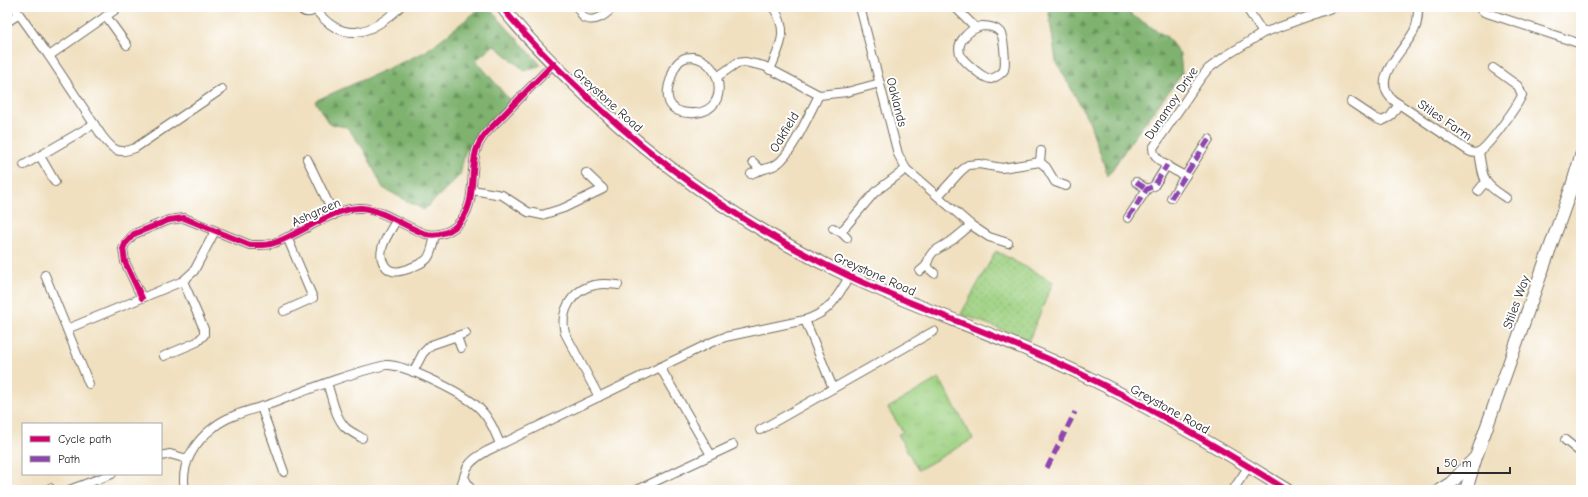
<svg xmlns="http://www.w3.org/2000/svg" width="1588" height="497" font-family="'Comic Neue',sans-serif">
  <defs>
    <pattern id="grass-dots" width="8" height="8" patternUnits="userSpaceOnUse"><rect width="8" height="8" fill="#9dd080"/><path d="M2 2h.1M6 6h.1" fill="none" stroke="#87b36f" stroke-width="1.8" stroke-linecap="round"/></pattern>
    <pattern id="forest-firs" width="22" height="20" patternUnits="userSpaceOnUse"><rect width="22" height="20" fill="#7eb26e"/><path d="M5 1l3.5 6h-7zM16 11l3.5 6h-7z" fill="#67915b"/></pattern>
    <pattern id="park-tufts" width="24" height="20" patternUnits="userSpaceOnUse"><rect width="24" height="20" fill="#9dd080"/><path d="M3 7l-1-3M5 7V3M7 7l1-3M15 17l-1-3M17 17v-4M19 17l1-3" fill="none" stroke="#87b36f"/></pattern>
  </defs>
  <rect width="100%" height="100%" fill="#fff"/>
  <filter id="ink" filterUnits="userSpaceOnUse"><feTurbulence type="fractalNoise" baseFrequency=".025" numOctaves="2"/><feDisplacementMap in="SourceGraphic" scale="8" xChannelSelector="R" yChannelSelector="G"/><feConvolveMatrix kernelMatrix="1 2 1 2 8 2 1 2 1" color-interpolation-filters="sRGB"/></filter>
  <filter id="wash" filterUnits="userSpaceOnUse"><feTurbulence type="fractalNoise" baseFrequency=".012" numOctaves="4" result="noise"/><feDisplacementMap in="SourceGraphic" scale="16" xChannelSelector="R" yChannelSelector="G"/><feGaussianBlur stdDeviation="0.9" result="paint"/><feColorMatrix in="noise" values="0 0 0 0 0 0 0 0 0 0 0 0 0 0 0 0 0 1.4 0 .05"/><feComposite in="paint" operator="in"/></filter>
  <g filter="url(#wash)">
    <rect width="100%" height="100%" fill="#f0e0c0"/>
    <path fill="url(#grass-dots)" stroke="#647e56" d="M996,251l57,31 -24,58 -68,-26z"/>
    <g fill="url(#forest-firs)" stroke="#546e4c">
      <path d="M482,7h6l53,58 -16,6 -31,-26 -18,15 35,42 -46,50 -5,23 -36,35 -41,-22 -19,-38 -17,-23 -18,-3 -14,-23 110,-49z"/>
      <path d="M1048,7h71l48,30 13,17 2,20 -53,70 -21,32 -19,-55 -33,-60z"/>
    </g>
    <path fill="url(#park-tufts)" stroke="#647e56" d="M939,378l34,61 -55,31 -20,-36 5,-2 -15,-24z"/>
  </g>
  <g filter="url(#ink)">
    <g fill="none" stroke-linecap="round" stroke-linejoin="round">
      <defs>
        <g id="minor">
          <path d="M14,7l35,49 53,80c11,14 16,19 33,12l87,-59"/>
          <path d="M299,7c5,7 13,7 19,0"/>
          <path d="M577,7l7,11c11,5 22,-3 29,-11"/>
          <path d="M860,7l38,147 8,15 65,56 18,12 19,6"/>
          <path d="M955,7l21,21"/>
          <path d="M1246,7l17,26"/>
          <path d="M1418,7c0,8 0,17 -4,24 -10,20 -45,48 -21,69l74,50c3,2 7,4 11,2 9,-3 40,-47 44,-57l-4,-9 -25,-18"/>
          <path d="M1478,7l6,5 97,32"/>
          <path d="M316,10c27,35 56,24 84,-3"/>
          <path d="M106,16l21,29"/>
          <path d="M7,22l11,-7"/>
          <path d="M982,26c6,0 14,1 18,6 4,5 6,31 4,38 -3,5 -8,7 -13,9 -7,-1 -11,-5 -16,-9 -5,-4 -11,-9 -14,-14 -7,-14 9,-27 21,-30z"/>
          <path d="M49,56l66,-46"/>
          <path d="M693,57c32,5 38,59 -4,56 -22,-1 -25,-17 -18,-35 2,-7 4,-14 10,-18 4,-3 7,-3 12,-3z"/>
          <path d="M770,70c10,-25 20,-38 3,-63"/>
          <path d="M717,77l20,-14 8,-1 19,4 55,29 28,-3 33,-9"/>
          <path d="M1351,102l24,16 7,3 8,-4 9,-13"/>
          <path d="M1479,152c5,28 2,30 27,46"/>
          <path d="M40,156l15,26"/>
          <path d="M307,159l27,56"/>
          <path d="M753,162l7,7"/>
          <path d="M1040,162l1,-11"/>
          <path d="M24,165l70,-41"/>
          <path d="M751,174c9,-5 18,-5 26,-10 15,-10 33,-52 42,-69"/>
          <path d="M1185,176c-11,-6 -32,-15 -32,-28l47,-69 8,-10 16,-12 39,-24 71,-26"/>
          <path d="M1136,182l11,7"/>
          <path d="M472,190l30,5 26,17 14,3 22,-7 39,-19 -17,-16"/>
          <path d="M1478,191l4,-5 4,-3"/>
          <path d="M938,196l22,-24 8,-7 11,-1 23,4 38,-6 6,5 9,15 11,4"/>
          <path d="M1171,198l38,-59"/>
          <path d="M1128,218l19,-29 7,-3 13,-21"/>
          <path d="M396,221c-8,14 -23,33 -9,47 6,6 14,3 21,1 6,-3 14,-5 19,-10 5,-6 6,-16 8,-24"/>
          <path d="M833,228l8,4 6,6"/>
          <path d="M841,232l34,-40 31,-23"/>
          <path d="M926,266l8,7"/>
          <path d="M920,271l6,-5 4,-10 3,-4 21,-13 17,-14"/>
          <path d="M45,275l44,109"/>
          <path d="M142,298l-17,-36 -1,-7 -1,-6 2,-5 9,-10 35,-14 15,-2 66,27c8,0 17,1 24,-2 25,-8 62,-37 88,-35 23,3 43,19 64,26 11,2 20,0 29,-7 23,-20 14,-50 21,-76 2,-7 6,-13 10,-18l67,-69"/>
          <path d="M284,311l29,-13 -26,-61"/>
          <path d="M805,320l28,68"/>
          <path d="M67,329l116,-48 11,-10 21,-40"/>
          <path d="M457,337l4,11"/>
          <path d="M164,356l33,-14 7,-7v-6l-21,-48"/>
          <path d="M660,367l51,88"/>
          <path d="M413,372l10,-19 8,-8 35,-12"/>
          <path d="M327,383c5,14 8,35 19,45 5,4 11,7 16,10"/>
          <path d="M599,397l-34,-64c-6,-22 8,-44 30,-48 8,-2 15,-1 23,0"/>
          <path d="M261,407l23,65"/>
          <path d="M760,430l174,-99"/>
          <path d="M1565,440l16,13"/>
          <path d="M161,456l9,-2 17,5"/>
          <path d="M465,479l6,11"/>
          <path d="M49,490l1,-2"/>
          <path d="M69,490l43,-16"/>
          <path d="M185,490c-5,-25 9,-48 29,-63 16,-13 39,-17 59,-24 37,-14 74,-29 113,-38 19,-1 81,30 94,44 10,10 15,23 20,35"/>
          <path d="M459,490c4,-7 5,-15 8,-22 4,-8 13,-13 20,-17l225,-109 13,-5 80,-17c27,-9 30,-21 45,-44"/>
          <path d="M637,490l96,-45"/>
          <path d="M1233,490l16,-24"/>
        </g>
        <g id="secondary">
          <path d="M502,7c21,27 46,52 70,75 81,80 175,147 279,195 76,35 157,61 232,98 71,34 138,74 204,115"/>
          <path d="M1440,490l11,-7 24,-25"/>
          <path d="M1466,490l10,-33 96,-271 9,-30"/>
        </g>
      </defs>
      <use href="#minor" stroke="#706a5f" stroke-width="10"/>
      <use href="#secondary" stroke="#706a5f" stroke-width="14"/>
      <use href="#minor" stroke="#fff" stroke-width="8"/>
      <use href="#secondary" stroke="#fff" stroke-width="12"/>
      <g stroke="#8e44ad" stroke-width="5" stroke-dasharray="10 5" stroke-linecap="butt">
        <path d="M1136,182l11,7"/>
        <path d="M1171,198l38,-59"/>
        <path d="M1128,218l19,-29 7,-3 13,-21"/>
        <path d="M1047,468l28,-56"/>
      </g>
      <defs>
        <g id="cycleway">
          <path d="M502,7c21,27 46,52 70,75 81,80 175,147 279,195 76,35 157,61 232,98 71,34 138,74 204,115"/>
          <path d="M142,298l-17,-36 -1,-7 -1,-6 2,-5 9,-10 35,-14 15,-2 66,27c8,0 17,1 24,-2 25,-8 62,-37 88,-35 23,3 43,19 64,26 11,2 20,0 29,-7 23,-20 14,-50 21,-76 2,-7 6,-13 10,-18l67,-69"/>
        </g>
      </defs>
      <use href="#cycleway" stroke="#fff" stroke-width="8"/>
      <use href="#cycleway" stroke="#d6006c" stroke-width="6"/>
    </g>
  </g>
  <g text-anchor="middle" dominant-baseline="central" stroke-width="4" stroke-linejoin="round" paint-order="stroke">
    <g font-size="13" fill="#2b2b2b" stroke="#fff">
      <text transform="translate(608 100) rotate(42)">Greystone Road</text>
      <text transform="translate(897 102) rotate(76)">Oaklands</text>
      <text transform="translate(1171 103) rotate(-56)">Dunamoy Drive</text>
      <text transform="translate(1445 120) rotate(34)">Stiles Farm</text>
      <text transform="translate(784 132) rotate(-59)">Oakfield</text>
      <text transform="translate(316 212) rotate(-24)">Ashgreen</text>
      <text transform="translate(875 274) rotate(24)">Greystone Road</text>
      <text transform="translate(1516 302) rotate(-70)">Stiles Way</text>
      <text transform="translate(1170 409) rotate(29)">Greystone Road</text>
    </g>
  </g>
  <rect width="1588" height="497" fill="none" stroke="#fff" stroke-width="24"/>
  <rect x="22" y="423" width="140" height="52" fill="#ffffff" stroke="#aaaaaa"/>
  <rect x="30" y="436" width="20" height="6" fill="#d6006c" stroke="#aaaaaa"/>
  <text x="58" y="443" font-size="12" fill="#2b2b2b">Cycle path</text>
  <rect x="30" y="456" width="20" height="6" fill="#8e44ad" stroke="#aaaaaa"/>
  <text x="58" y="463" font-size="12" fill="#2b2b2b">Path</text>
  <path d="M1438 467v6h72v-6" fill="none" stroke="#2b2b2b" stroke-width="2"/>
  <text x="1444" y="467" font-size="12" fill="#2b2b2b" stroke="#ffffff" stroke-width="3" paint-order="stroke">50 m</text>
</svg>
